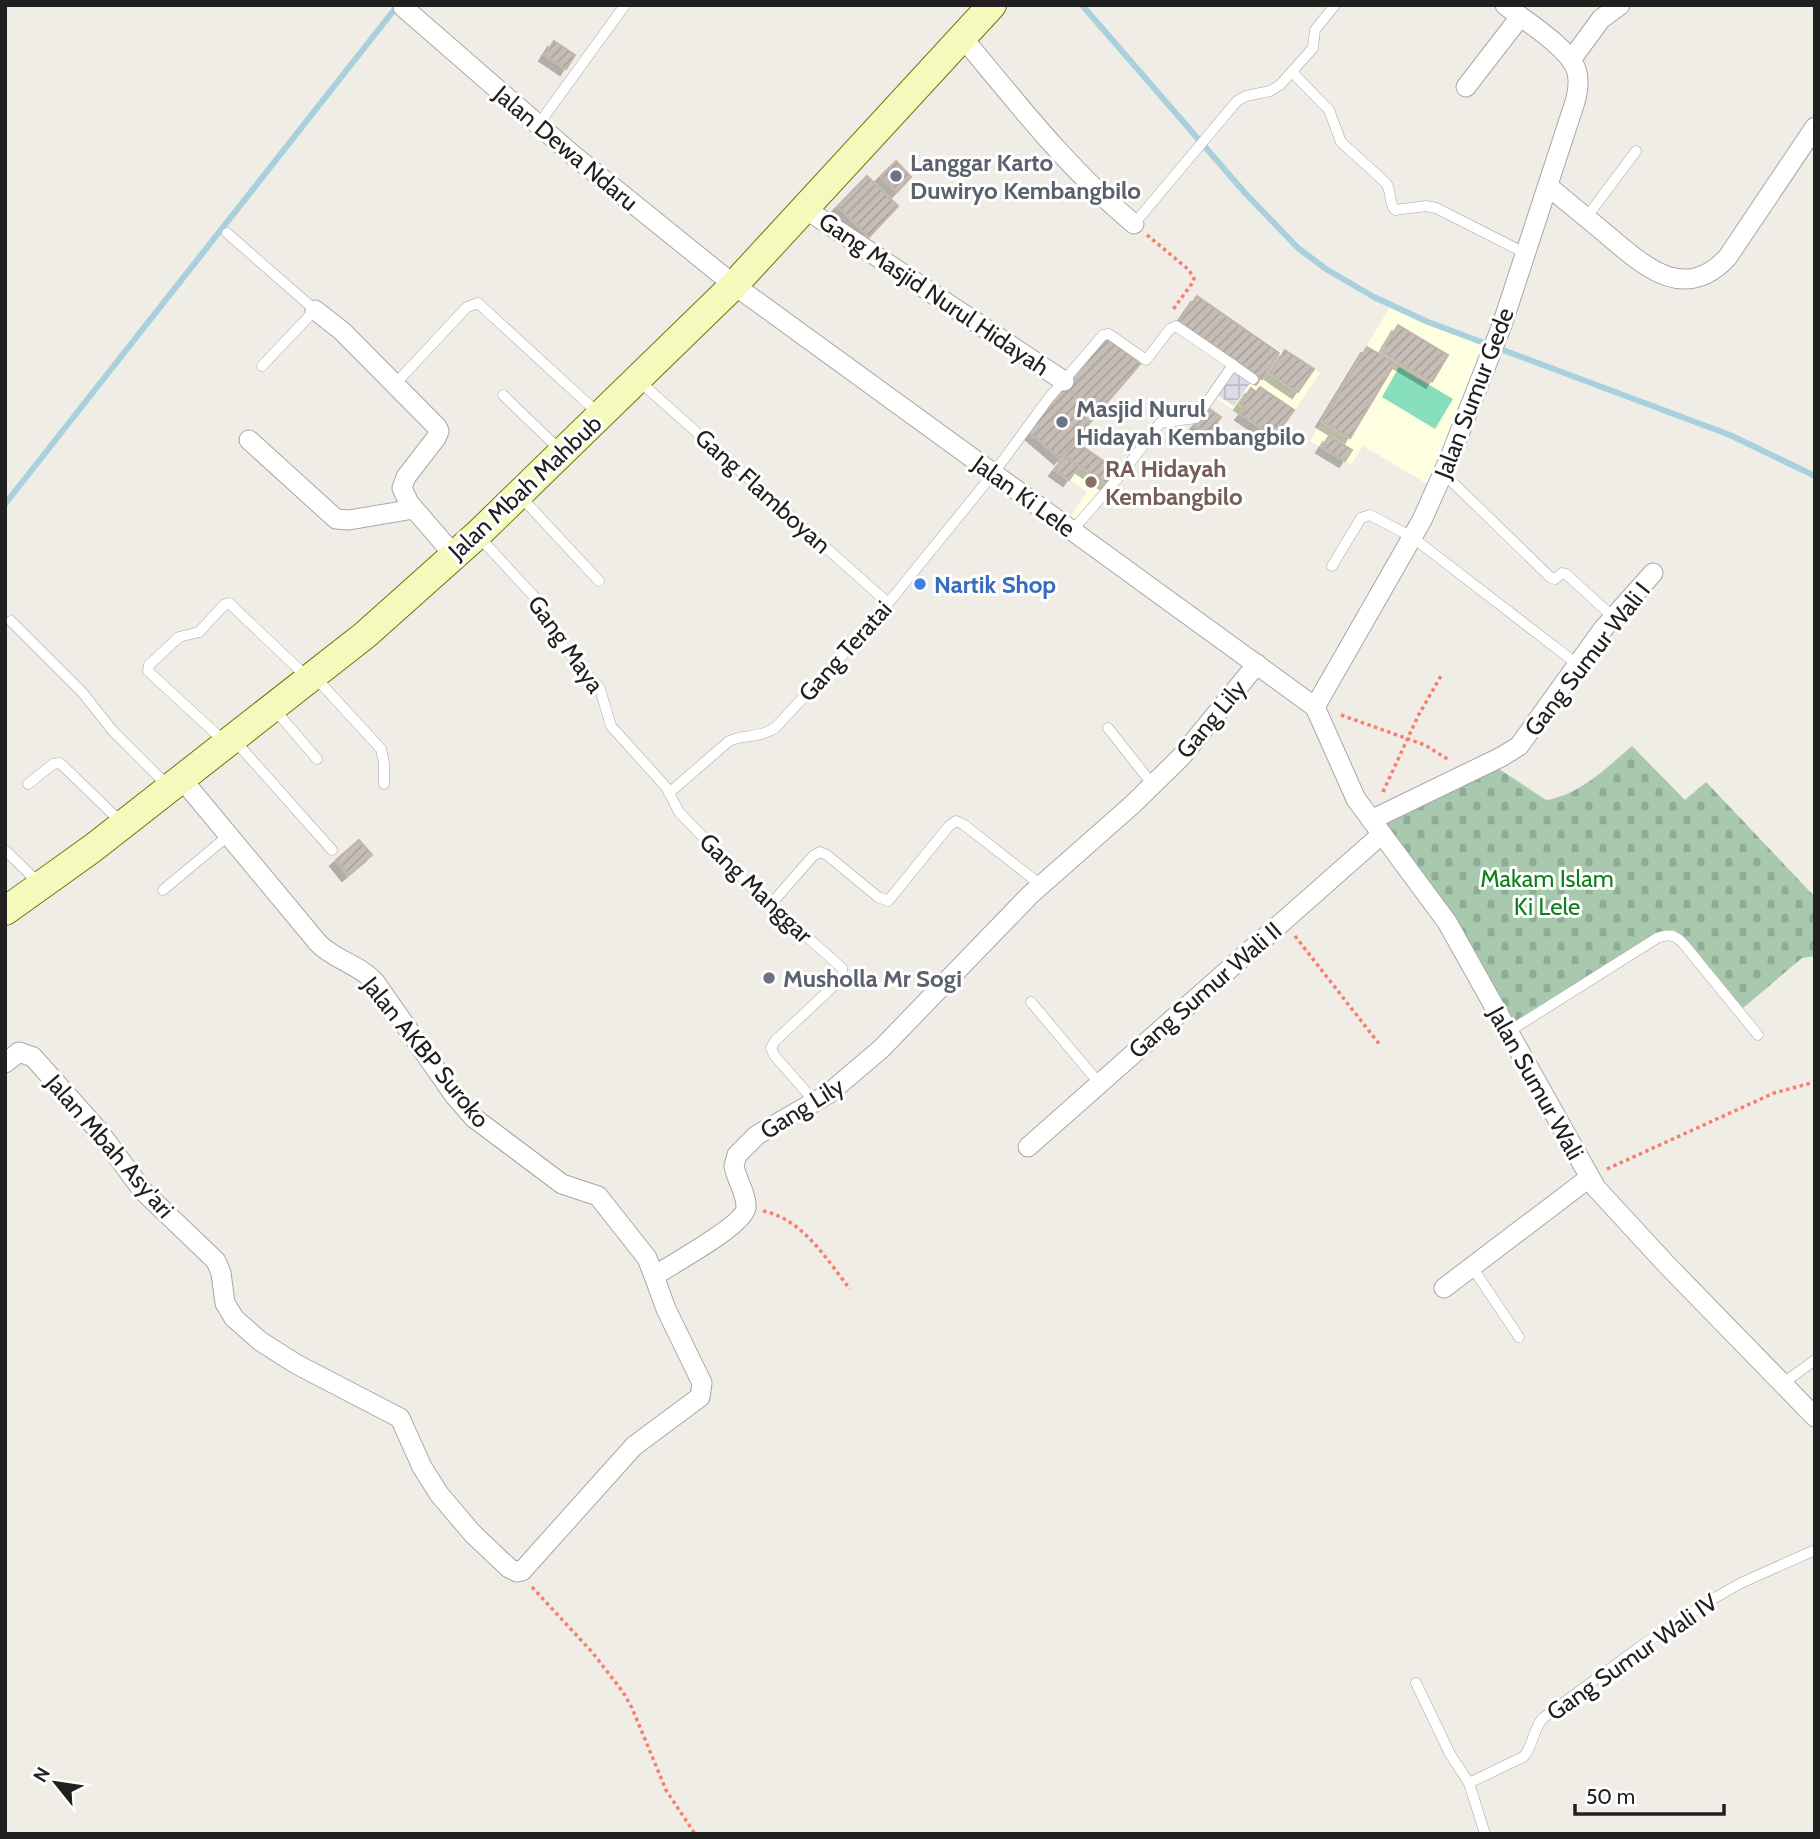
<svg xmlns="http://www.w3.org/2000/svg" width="1820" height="1839" font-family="Cabin,sans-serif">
  <defs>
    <pattern id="cemetery-stones" width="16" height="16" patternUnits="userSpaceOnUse" patternTransform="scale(1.75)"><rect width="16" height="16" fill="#a8c9ad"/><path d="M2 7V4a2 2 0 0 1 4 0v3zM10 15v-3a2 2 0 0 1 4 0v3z" fill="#90ac95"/></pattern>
    <pattern id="plaza-grid" width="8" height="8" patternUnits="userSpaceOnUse" patternTransform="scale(1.75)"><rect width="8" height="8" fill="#dbdbe6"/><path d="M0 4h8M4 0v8" fill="none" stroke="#bcbcc5"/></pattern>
    <pattern id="building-hatch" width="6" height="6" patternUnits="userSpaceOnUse" patternTransform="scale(1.75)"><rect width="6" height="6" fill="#c5bdb6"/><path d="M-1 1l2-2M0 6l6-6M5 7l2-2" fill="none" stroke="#a9a29c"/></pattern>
    <filter id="shadow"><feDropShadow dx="-6" dy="6" stdDeviation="0" flood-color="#0004"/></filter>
  </defs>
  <rect width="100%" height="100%" fill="#f0ede7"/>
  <g fill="#feffe1">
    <path d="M1197,295l84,57 4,-4 35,25 -45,66 -66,-46 17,-26 -54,-37z"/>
    <path d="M1391,305l96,40 -58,140 -66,-39 -12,19 -41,-24z"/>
    <path d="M1074,441l46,30 -48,55 -5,-5 20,-29 -32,-22z"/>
  </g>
  <path fill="url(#cemetery-stones)" d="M1632,746l53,54 21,-18 109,115v59l-13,2 -59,50 -59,-71 -10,-7h-9l-152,92 -129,-198 112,-57 50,33c34,-5 60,-32 86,-54z"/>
  <path fill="#86debd" d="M1399,367l54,32 -18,30 -53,-32z"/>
  <path fill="url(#plaza-grid)" d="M1233,365l20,14 -19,27 -20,-13z"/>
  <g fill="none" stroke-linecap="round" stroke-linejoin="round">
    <g stroke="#a8d1dd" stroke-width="6">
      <path d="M1082,5l163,188 53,55 28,21 48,28 54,25 302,113 85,41"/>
      <path d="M5,504l393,-499"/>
    </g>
  </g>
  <g fill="url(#building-hatch)" stroke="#c2b4a9" stroke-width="2" filter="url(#shadow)">
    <path d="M554,41l21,14 -9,14 -21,-14z"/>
    <path d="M896,161l15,16 -14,15 -16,-16z"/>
    <path d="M867,176l31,30 -29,31 -31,-31z"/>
    <path d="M1197,296l82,57 -17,26 -83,-57z"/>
    <path d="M1398,325l50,30 -16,27 -50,-30z"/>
    <path d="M1107,336l33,28 -43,50 -33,-28z"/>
    <path d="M1367,347l28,16 -45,75 -28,-17z"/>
    <path d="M1285,350l29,19 -16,23 -28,-19z"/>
    <path d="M1064,386l33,28 -37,44 -33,-28z"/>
    <path d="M1260,387l34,23 -19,27 -34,-23 5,-6 -6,-4 11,-16 5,4z"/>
    <path d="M1208,408l13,9 -13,18 -13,-10z"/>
    <path d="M1329,436l23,14 -7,11 -23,-14z"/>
    <path d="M1074,441l43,29 -10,14 -42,-28z"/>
    <path d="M1065,457l14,9 -10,14 -14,-10z"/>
    <path d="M359,840l13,15 -24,20 -12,-15z"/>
  </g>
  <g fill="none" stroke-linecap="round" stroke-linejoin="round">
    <defs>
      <g id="lane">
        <path d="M1292,72l37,38 12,32 45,41c6,8 2,19 9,27l31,-4 10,2 89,45"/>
        <path d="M538,125l87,-120"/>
        <path d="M1586,218l50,-67"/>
        <path d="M1134,224l103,-123 9,-5 24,-5 10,-6 33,-37 2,-18 20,-25"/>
        <path d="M227,233l88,77 -53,56"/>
        <path d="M638,380l250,223"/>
        <path d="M395,384l72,-77 11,-4 120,110"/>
        <path d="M503,395l57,55"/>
        <path d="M1443,473l107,104 5,2 7,-6 4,1 47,43"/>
        <path d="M521,497l78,84"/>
        <path d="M1072,531l51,-59 37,-49 36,-5 37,-53 20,14"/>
        <path d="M480,538l61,66 10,28 49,57 11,37 55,61 13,25 71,74 92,82 1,7 -2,4 -66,62 -4,7 3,7 41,47"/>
        <path d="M1332,566l29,-48 9,-3 42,22 165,127"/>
        <path d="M11,621l71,71 30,38 55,55"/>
        <path d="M315,677l66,72 3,14v21"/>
        <path d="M274,709l43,50"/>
        <path d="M1108,728l45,57"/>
        <path d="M235,741l97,109"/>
        <path d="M225,742l-77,-71 1,-6 30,-28 20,-5 26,-28 4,-1 79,75"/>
        <path d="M28,784l25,-20 7,-1 62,60"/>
        <path d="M669,793l60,-52c16,-7 33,-3 47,-14l96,-104 121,-149 55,-75 55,-64 6,-1 37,26 24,-31 6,-3 57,39"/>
        <path d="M5,850l35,34"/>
        <path d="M163,890l66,-55"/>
        <path d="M770,905l43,-49 7,-4 7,3 51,42 10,4 61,-75 7,-5 7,3 78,61"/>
        <path d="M1031,1002l68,81"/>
        <path d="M1508,1032l149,-94c15,-6 21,-1 30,10l71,87"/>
        <path d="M1472,1267l47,70"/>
        <path d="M1782,1384l33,-24"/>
        <path d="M1416,1683l34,71 19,29 16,51"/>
        <path d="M1469,1783l54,-26c11,-11 9,-27 20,-39l98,-72 70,-46 30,-17 74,-33"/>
      </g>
      <g id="street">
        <path d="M403,7l170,148 161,130 581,422"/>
        <path d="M963,38c54,65 106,132 171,186"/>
        <path d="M1571,60l30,-41 19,-14"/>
        <path d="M1466,87l54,-70"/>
        <path d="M1548,186c19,16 39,32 58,48 37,31 77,70 121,24l88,-131"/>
        <path d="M804,208l260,173"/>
        <path d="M315,310l27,21 95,96 2,4 -3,7 -30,39 -4,11 7,15 45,52"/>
        <path d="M249,440l87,79 13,1 65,-11"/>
        <path d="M1315,707l41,92 91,123 149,266 70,76 149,153"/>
        <path d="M1315,707l107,-187 26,-58 54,-137 73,-223c3,-11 5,-22 1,-33 -8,-22 -52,-49 -71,-64"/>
        <path d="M181,778l137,165c16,17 41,21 57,39l79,113 20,23 88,66 36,12 49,62 7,18"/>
        <path d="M1371,820l130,-63 18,-11 84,-117 50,-56"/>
        <path d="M5,1063l14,-11 14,5 65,73 45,61 73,70 5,12 4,30 9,15 26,23 36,23 104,54 22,49 17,27 34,40 36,34 8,4 5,-1 112,-125 66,-49 2,-14 -36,-74 -12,-33c18,-12 89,-50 92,-68 1,-14 -10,-29 -12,-42l3,-11 20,-20 71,-41 53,-45 149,-154 102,-90 49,-48 76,-93"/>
        <path d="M1028,1147l354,-313"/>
        <path d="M1444,1288l145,-110"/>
      </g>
      <path id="secondary" d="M5,911l88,-63 272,-213 112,-100 257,-250 258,-280"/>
    </defs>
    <use href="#lane" stroke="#a7a7a7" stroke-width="11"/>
    <use href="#street" stroke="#a7a7a7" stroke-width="21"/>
    <use href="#secondary" stroke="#6a7706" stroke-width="30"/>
    <g stroke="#f87f70" stroke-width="3.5" stroke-dasharray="3.5 3.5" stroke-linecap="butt">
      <path d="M1147,235l41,34 6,9 -1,4 -21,29"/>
      <path d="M1341,715l84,30 24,15"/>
      <path d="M1383,792l35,-76 24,-42"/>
      <path d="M1295,936l85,109"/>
      <path d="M1607,1169l167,-76 41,-11"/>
      <path d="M763,1211c40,8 63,48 87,78"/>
      <path d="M532,1587l60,65 31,40 9,16 34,82 29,44"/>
    </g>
    <use href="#lane" stroke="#fff" stroke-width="10"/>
    <use href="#street" stroke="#fff" stroke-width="19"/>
    <use href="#secondary" stroke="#f5f9bc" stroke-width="28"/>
  </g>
  <g fill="#6b7280" stroke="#fff" stroke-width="2.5">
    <circle cx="896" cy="176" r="7"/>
    <circle cx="1062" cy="422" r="7"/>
    <circle cx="769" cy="978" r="7"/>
  </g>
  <circle fill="#8d6e63" stroke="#fff" stroke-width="2.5" cx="1091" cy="482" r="7"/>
  <circle fill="#3f7fe0" stroke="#fff" stroke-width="2.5" cx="920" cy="584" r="7"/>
  <g text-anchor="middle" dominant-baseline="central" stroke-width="6" stroke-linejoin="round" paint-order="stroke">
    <g font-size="24" fill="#202020" stroke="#fff">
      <text transform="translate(566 148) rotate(40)">Jalan Dewa Ndaru</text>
      <text transform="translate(934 294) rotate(34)">Gang Masjid Nurul Hidayah</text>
      <text transform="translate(1474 393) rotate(-69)">Jalan Sumur Gede</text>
      <text transform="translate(525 487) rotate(-43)">Jalan Mbah Mahbub</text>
      <text transform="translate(763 491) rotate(42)">Gang Flamboyan</text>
      <text transform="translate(1024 496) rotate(36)">Jalan Ki Lele</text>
      <text transform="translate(566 644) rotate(55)">Gang Maya</text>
      <text transform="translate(845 651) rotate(-48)">Gang Teratai</text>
      <text transform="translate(1587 659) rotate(-52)">Gang Sumur Wali I</text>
      <text transform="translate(1211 719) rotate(-50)">Gang Lily</text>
      <text transform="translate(756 888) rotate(44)">Gang Manggar</text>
      <text transform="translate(1205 990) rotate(-41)">Gang Sumur Wali II</text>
      <text transform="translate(426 1052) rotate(51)">Jalan AKBP Suroko</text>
      <text transform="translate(1536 1083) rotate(61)">Jalan Sumur Wali</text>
      <text transform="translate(802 1108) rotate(-32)">Gang Lily</text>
      <text transform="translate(110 1146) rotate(49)">Jalan Mbah Asy'ari</text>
      <text transform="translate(1632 1657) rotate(-35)">Gang Sumur Wali IV</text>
    </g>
    <g font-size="24" font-weight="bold" fill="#5b616d" stroke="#fff" text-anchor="start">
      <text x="910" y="162">Langgar Karto<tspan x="910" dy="28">Duwiryo Kembangbilo</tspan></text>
      <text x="1076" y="408">Masjid Nurul<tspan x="1076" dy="28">Hidayah Kembangbilo</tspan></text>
      <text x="783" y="978">Musholla Mr Sogi</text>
    </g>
    <g font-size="24" font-weight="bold" fill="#785e54" stroke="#fff" text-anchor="start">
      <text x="1105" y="468">RA Hidayah<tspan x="1105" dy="28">Kembangbilo</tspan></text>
    </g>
    <g font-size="24" font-weight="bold" fill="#366cbe" stroke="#fff" text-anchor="start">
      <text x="934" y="584">Nartik Shop</text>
    </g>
    <g font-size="24" fill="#0d7f18" stroke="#fff">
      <text x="1547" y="878">Makam Islam<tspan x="1547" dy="28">Ki Lele</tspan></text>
    </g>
  </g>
  <rect width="1820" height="1839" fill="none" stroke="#202020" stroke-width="14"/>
  <g transform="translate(56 1783) rotate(300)" stroke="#ffffff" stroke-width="5" paint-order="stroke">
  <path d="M0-5L12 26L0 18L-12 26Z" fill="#202020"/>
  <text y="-10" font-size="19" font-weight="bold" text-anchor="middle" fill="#202020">N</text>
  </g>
  <path d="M1575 1804v10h149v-10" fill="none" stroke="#202020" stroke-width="3.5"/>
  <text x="1586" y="1804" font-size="21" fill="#202020" stroke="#ffffff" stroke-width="5" paint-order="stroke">50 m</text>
</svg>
